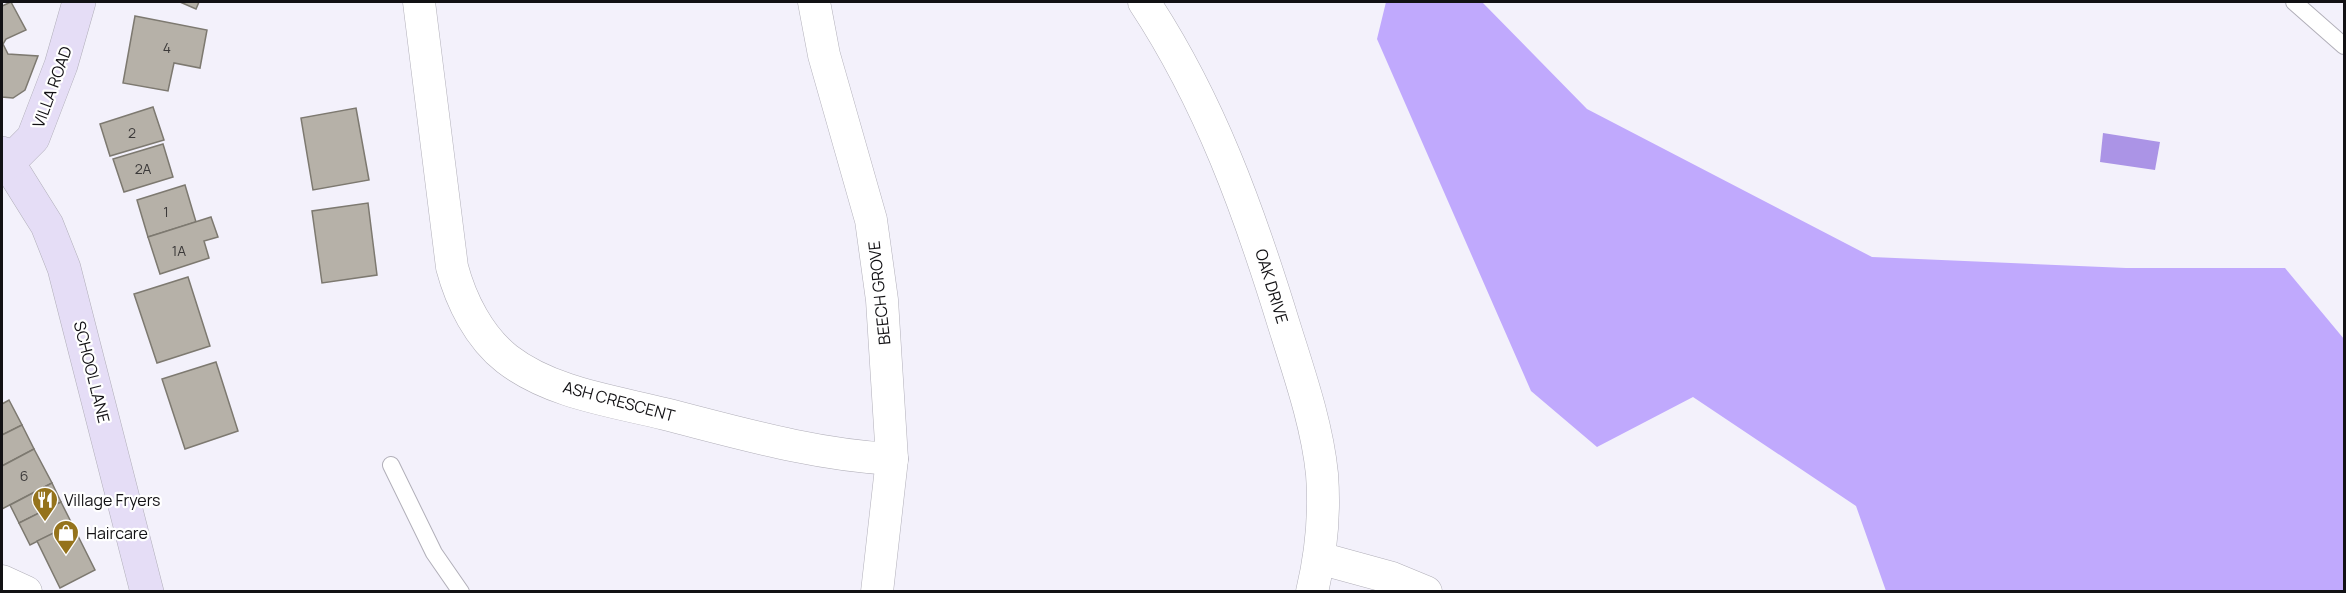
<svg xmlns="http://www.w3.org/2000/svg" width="2346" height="593" font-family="Manrope,sans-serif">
  <rect width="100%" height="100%" fill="#f3f1fb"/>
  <path fill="#c0a9fd" d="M1386,2h96l105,107 285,148 254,11h159l59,71v252h-458l-30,-85 -163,-109 -96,50 -66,-56 -154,-352z"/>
  <path fill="#ab94e6" d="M2103,133l57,9 -5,28 -55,-8z"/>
  <g fill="#b6b1a8" stroke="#7d7970" stroke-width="1.5">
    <path d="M11,2l15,28 -20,9 -3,5 5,10 30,2 -13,34 -12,8 -11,-1v-91z"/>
    <path d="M180,2h19l-3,7z"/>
    <path d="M135,16l72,14 -7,38 -26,-5 -6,28 -45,-8z"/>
    <path d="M153,107l11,33 -54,16 -10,-32z"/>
    <path d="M356,108l13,72 -56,10 -12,-72z"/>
    <path d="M163,144l10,33 -49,15 -11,-33z"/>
    <path d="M185,185l11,37 -48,15 -11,-37z"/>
    <path d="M368,203l9,72 -55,8 -10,-72z"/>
    <path d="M211,217l7,20 -14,4 5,17 -49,16 -12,-37z"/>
    <path d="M188,277l22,69 -53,17 -23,-69z"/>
    <path d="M216,362l22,69 -53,18 -23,-70z"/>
    <path d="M9,400l13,25 -20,10v-31z"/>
    <path d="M22,425l12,24 -32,17v-31z"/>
    <path d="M34,449l18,34 -50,26v-43z"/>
    <path d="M52,483l9,19 -42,21 -9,-18z"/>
    <path d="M61,502l11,22 -42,21 -11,-22z"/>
    <path d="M72,524l23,46 -35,18 -23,-47z"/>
  </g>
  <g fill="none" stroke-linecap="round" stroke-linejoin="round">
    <defs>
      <g id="lane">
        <path d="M2294,2l50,44"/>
        <path d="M391,465l43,88 27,39"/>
      </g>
      <g id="street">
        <path d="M419,2l33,265c9,34 27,70 55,92 44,34 106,42 158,55 75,19 149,41 227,45"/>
        <path d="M814,2l10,53 47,165 11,80 10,159 -15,133"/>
        <path d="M1144,2c66,100 105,209 140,323 15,48 33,99 38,149 3,39 -1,80 -10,118"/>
        <path d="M1319,558l73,20 34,14"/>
        <path d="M2,581l24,11"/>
      </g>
      <g id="secondary">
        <path d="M2,153l45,72 17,43 83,324"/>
        <path d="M9,162l24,-24 28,-73 18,-63"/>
      </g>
    </defs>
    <use href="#lane" stroke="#b1afb9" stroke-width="18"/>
    <use href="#street" stroke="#b1afb9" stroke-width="33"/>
    <use href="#secondary" stroke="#b1afb9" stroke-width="34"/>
    <use href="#lane" stroke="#fff" stroke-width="16"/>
    <use href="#street" stroke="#fff" stroke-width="32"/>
    <use href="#secondary" stroke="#e5ddf6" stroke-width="33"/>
  </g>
  <defs>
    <symbol id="restaurant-pin" viewBox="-11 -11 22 30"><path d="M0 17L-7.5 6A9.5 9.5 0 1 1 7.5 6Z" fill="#95731c" stroke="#fff"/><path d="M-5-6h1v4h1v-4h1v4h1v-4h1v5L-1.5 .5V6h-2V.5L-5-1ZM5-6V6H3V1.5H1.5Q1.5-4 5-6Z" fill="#fff"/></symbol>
    <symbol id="shop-pin" viewBox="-11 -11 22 30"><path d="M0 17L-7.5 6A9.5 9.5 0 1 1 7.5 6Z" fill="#95731c" stroke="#fff"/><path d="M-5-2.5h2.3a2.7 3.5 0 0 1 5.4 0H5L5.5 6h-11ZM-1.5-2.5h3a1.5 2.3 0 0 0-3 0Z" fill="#fff"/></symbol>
  </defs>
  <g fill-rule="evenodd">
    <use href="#restaurant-pin" x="30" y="485" width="30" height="40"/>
    <use href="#shop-pin" x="51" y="518" width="30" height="40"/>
  </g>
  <g text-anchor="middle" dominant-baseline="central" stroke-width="4.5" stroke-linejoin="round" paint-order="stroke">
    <g font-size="14" fill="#3b3939">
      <text x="167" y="47">4</text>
      <text x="132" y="132">2</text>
      <text x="143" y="168">2A</text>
      <text x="166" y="211">1</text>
      <text x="179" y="250">1A</text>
      <text x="24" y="475">6</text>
    </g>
    <g font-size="16" fill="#121114" stroke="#fff">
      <text transform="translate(52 87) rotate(-70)">VILLA ROAD</text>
      <text transform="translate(1272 286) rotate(73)">OAK DRIVE</text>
      <text transform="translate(879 293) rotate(-96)">BEECH GROVE</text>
      <text transform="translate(92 372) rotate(76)">SCHOOL LANE</text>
      <text transform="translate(619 401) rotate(15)">ASH CRESCENT</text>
    </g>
    <g font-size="16" fill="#121114" stroke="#fff" text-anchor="start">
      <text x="64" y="500">Village Fryers</text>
      <text x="86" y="533">Haircare</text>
    </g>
  </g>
  <rect width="2346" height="593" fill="none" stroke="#121114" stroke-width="6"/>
</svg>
